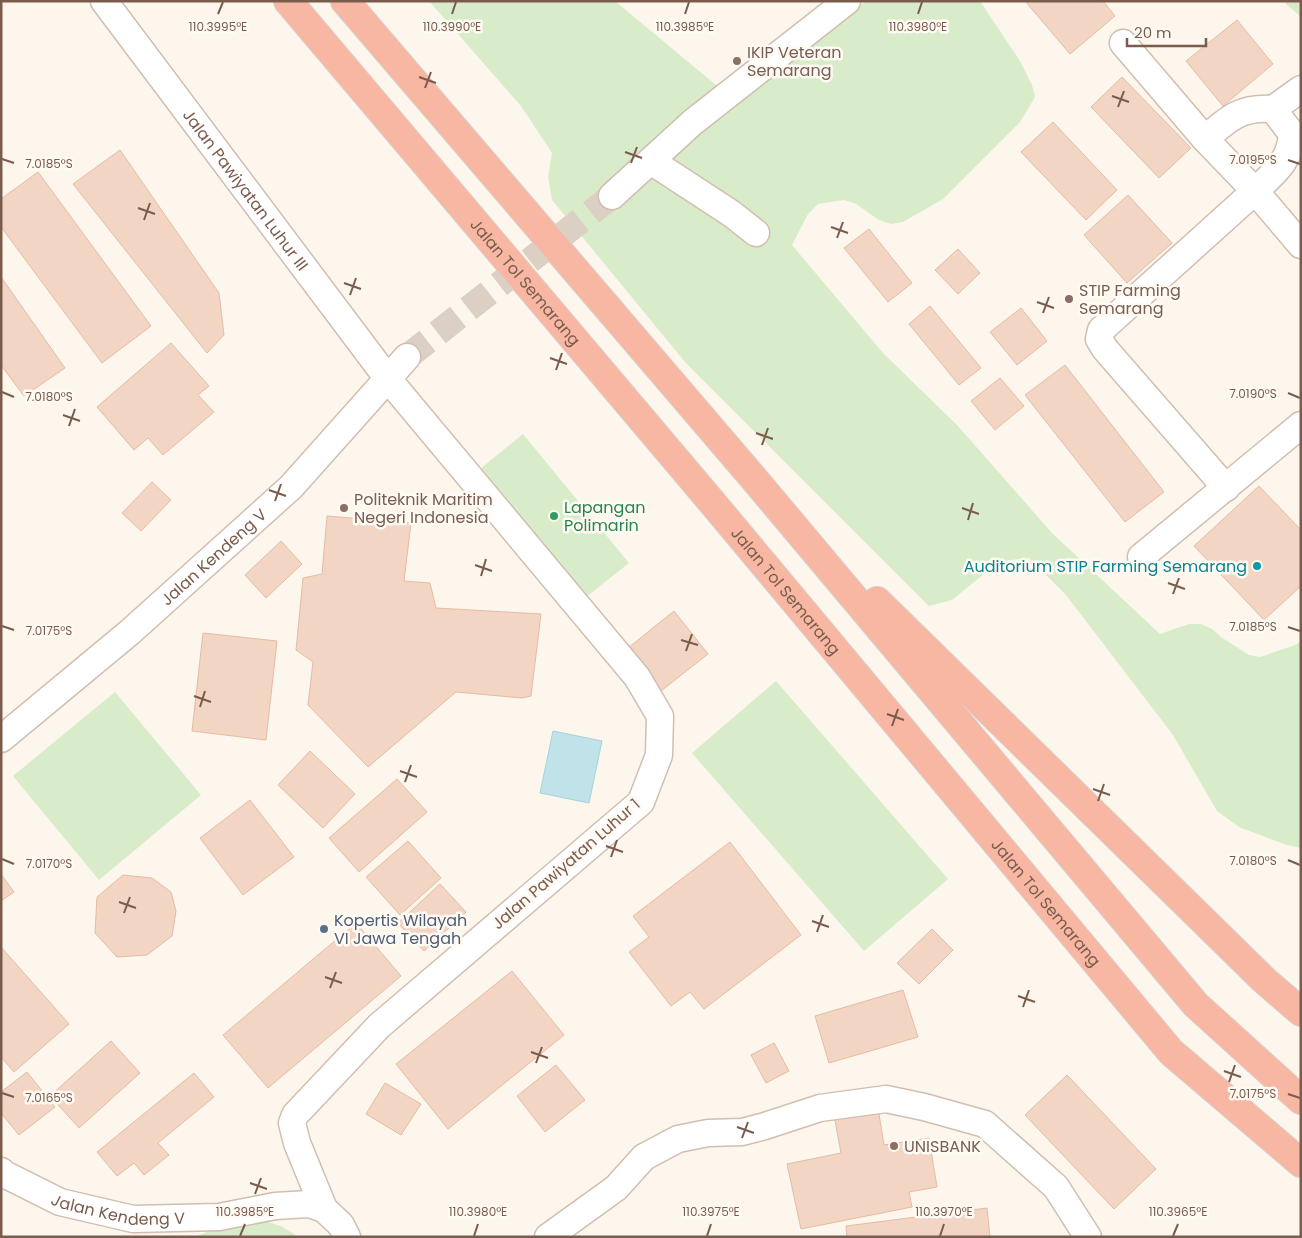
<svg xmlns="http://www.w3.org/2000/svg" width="1302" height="1238" font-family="Poppins,sans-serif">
  <rect width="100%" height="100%" fill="#fdf6ec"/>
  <g fill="#d8ecc9">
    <path d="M429,1h186l119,99 132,-99h114l40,60 12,24 3,12 -15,25 -77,77 -40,23 -12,2 -12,-4 -23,-16 -12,-4 -26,4 -10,10 -16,31 91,108 74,72 95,108 108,101 29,-10h12l11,5 9,8 28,18 11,2 35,-12 6,-4v207l-14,-3 -48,-18 -22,-16 -44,-76 -107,-140 -37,-37 -29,3 -48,39 -23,6 -244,-244 -133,-162 -4,-23 4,-24 -31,-47z"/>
    <path d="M1285,1h16v16l-15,-13z"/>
    <path d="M523,434l106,129 -44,35 -105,-129z"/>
    <path d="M776,681l172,198 -84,72 -172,-198z"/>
    <path d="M115,692l86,103 -102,85 -86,-104z"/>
    <path d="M257,1219l24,7 18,11h-105l26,-10z"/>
  </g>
  <path fill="#bfe3e8" stroke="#a5d3da" d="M553,731l49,10 -13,62 -49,-10z"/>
  <g fill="#f3d5c3" stroke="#e6bba3">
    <path d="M1025,1h78l12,15 -45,38z"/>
    <path d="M1237,20l36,44 -50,42 -37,-45z"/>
    <path d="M1122,77l69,71 -32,30 -68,-71z"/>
    <path d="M1053,122l64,68 -31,30 -65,-68z"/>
    <path d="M120,150l99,143 5,42 -17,18 -134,-169z"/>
    <path d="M38,172l113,154 -49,37 -101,-136v-28z"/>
    <path d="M1128,195l44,48 -45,40 -43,-48z"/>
    <path d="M869,229l43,54 -24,19 -44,-54z"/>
    <path d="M958,249l22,24 -22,21 -23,-24z"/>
    <path d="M1,277l64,91 -41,28 -23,-31z"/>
    <path d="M930,306l51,62 -22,17 -50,-61z"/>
    <path d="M1021,308l26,33 -30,24 -27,-33z"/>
    <path d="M171,343l38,43 -11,9 16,17 -51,43 -15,-17 -14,12 -37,-43z"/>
    <path d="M1065,365l99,127 -39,30 -100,-127z"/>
    <path d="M1000,378l24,28 -29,24 -24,-29z"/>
    <path d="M152,482l19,18 -30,31 -19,-18z"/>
    <path d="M1259,486l42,44v56l-37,34 -70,-74z"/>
    <path d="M327,516l84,7 -7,58 26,2 6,25 105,6 -10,82 -9,2 -66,-6 -88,75 -60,-62 5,-43 -17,-12 7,-72 19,-4z"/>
    <path d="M281,541l21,23 -36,34 -21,-23z"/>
    <path d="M674,611l34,43 -47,37 -33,-43z"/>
    <path d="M203,633l74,8 -11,99 -74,-9z"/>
    <path d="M310,751l45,43 -32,34 -45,-43z"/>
    <path d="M397,779l30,33 -68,60 -30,-34z"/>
    <path d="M250,800l44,57 -51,38 -43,-57z"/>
    <path d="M408,841l33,37 -41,37 -34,-38z"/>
    <path d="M730,842l71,93 -97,74 -14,-17 -19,14 -42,-54 20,-15 -16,-21z"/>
    <path d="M1,874l13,18 -13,9z"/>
    <path d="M123,875l29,3 19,14 5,19 -4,25 -25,19 -30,2 -22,-24 2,-36z"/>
    <path d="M440,884l26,28 -42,39 -26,-28z"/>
    <path d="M356,923l45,53 -133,112 -45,-53z"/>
    <path d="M932,929l21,21 -34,34 -22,-21z"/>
    <path d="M1,947l68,77 -55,48 -13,-15z"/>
    <path d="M512,971l52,64 -116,94 -52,-65z"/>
    <path d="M903,990l15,47 -89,26 -14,-47z"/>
    <path d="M111,1041l29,32 -61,55 -29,-32z"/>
    <path d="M774,1043l15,28 -23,12 -15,-28z"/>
    <path d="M556,1065l29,35 -40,32 -28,-36z"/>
    <path d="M27,1072l28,35 -36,28 -18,-22v-21z"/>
    <path d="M194,1073l20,24 -56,46 11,12 -25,20 -10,-12 -17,13 -20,-24z"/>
    <path d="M1067,1075l89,94 -42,40 -89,-94z"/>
    <path d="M385,1083l36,21 -20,31 -35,-21z"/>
    <path d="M877,1102l7,43 45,-7 8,49 -28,5 3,15 -111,22 -14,-65 54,-11 -8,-43z"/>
    <path d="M987,1208l3,29h-143l-1,-11z"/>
  </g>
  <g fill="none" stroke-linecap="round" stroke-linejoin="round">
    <path stroke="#dcd0c4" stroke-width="26" stroke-dasharray="26 13" stroke-linecap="butt" d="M407,357l205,-161"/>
    <defs>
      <g id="minor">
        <path id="s1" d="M104,1l284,378 249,298 23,39 -1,39 -18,47 -262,224 -84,89 -3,8 5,20 27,66"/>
        <path d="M1123,43l82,96"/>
        <path d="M1301,89l-28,20 19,25c-2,28 -18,39 -37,57l46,54"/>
        <path d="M651,161l81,53 24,19"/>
        <path d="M612,196l81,-74 154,-121"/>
        <path d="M1226,488l-121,-139 -6,-10 2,-9 154,-139 -50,-52c24,-21 35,-32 68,-30"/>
        <path d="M1141,557l160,-132"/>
        <path id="s2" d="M1,739l129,-107 161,-145 116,-130"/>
        <path id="s3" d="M1,1171l3,3 56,28 73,17 86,-2 56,-11 34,-2 15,5 17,16 6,12"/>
        <path d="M548,1237l68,-49 28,-31 34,-18 30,-6 34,-1 23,-6 55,-18 66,-9 38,8 61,17 71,63 32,50"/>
      </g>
      <g id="highway">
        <path id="s4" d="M288,1l428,506 455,545 130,111"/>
        <path d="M345,1l410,479 441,525 105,95"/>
        <path d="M877,601l387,379 37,32"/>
      </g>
    </defs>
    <use href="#minor" stroke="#d1beb0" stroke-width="29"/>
    <use href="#highway" stroke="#dad1cd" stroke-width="30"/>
    <use href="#minor" stroke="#fff" stroke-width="26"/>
    <use href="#highway" stroke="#f7b7a3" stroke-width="28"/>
  </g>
  <path fill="none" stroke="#7a5c4d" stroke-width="2" d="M218,14l5,-12M452,14l4,-12M685,14l4,-12M918,14l4,-12M419,77l17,6M425,88l6,-16M1112,96l17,6M1118,107l6,-16M625,152l17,6M2,159l12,4M1288,160l12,4M631,163l6,-16M138,208l17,6M144,220l6,-17M831,227l17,6M837,238l6,-16M344,283l17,6M350,295l6,-17M1037,302l17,6M1043,313l6,-16M550,358l17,6M556,370l6,-17M2,392l12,5M1288,393l12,5M63,415l17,6M69,426l6,-17M756,433l17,6M762,445l6,-17M269,490l17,6M275,501l6,-17M962,508l17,6M968,520l5,-17M475,565l17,6M481,576l5,-17M1168,583l17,6M1173,594l6,-16M2,626l12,4M1288,627l12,4M681,640l17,5M686,651l6,-17M194,696l17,6M200,707l5,-16M887,714l17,6M892,726l6,-17M400,771l17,6M405,782l6,-17M1093,789l17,6M1098,801l6,-17M606,846l17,6M611,857l6,-17M2,859l12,5M1288,860l12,5M119,902l17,6M124,913l6,-16M812,921l17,6M817,932l6,-17M325,977l17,6M330,988l6,-16M1018,996l17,6M1023,1007l6,-17M531,1052l17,6M536,1063l6,-16M1224,1071l17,6M1229,1082l6,-17M2,1093l12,4M1288,1094l12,4M737,1127l17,6M742,1138l6,-16M250,1183l17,6M255,1194l6,-16M240,1236l5,-12M474,1236l4,-12M707,1236l4,-12M940,1236l4,-12M1173,1236l5,-12"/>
  <g fill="#8d6e63" stroke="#fffaf3" stroke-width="2">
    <circle cx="737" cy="61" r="5"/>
    <circle cx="1069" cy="299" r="5"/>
    <circle cx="344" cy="508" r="5"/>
    <circle cx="894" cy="1146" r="5"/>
  </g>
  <circle fill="#2e9e5b" stroke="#fffaf3" stroke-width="2" cx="554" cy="516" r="5"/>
  <circle fill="#0f9aa8" stroke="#fffaf3" stroke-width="2" cx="1257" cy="566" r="5"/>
  <circle fill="#5c6f8a" stroke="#fffaf3" stroke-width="2" cx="324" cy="929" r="5"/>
  <g text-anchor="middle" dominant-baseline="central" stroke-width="5" stroke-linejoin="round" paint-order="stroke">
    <g font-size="16" fill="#785e54" stroke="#fffaf3" text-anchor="start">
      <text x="747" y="52">IKIP Veteran<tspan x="747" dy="18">Semarang</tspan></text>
      <text x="1079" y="290">STIP Farming<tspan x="1079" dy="18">Semarang</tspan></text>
      <text x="354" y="499">Politeknik Maritim<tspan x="354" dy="18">Negeri Indonesia</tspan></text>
      <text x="904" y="1146">UNISBANK</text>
    </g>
    <g font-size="16" fill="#7a5c4d" stroke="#fffaf3">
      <text stroke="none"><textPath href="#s1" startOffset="236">Jalan Pawiyatan Luhur III</textPath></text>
      <text stroke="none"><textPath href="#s4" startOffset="368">Jalan Tol Semarang</textPath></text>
      <text stroke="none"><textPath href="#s2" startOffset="280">Jalan Kendeng V</textPath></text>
      <text stroke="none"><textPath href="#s4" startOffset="772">Jalan Tol Semarang</textPath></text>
      <text transform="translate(566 864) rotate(-41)">Jalan Pawiyatan Luhur 1</text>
      <text stroke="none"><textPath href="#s4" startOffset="1178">Jalan Tol Semarang</textPath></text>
      <text stroke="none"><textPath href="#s3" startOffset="126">Jalan Kendeng V</textPath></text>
    </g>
    <g font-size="16" fill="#27864d" stroke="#fffaf3" text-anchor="start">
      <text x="564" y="507">Lapangan<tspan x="564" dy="18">Polimarin</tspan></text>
    </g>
    <g font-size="16" fill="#0d838f" stroke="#fffaf3" text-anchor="end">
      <text x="1247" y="566">Auditorium STIP Farming Semarang</text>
    </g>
    <g font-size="16" fill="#4e5e75" stroke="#fffaf3" text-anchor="start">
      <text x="334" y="920">Kopertis Wilayah<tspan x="334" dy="18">VI Jawa Tengah</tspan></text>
    </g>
  </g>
  <g font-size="12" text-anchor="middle" fill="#7a5c4d" stroke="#fffaf3" stroke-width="5" stroke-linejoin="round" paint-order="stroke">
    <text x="218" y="31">110.3995°E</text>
    <text x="452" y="31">110.3990°E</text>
    <text x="685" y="31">110.3985°E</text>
    <text x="918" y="31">110.3980°E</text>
    <text x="1253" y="164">7.0195°S</text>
    <text x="49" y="168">7.0185°S</text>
    <text x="1253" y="398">7.0190°S</text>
    <text x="49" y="401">7.0180°S</text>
    <text x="1253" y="631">7.0185°S</text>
    <text x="49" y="635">7.0175°S</text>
    <text x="1253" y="865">7.0180°S</text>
    <text x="49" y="868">7.0170°S</text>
    <text x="1253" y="1098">7.0175°S</text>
    <text x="49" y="1102">7.0165°S</text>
    <text x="245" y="1216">110.3985°E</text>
    <text x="478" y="1216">110.3980°E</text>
    <text x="711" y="1216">110.3975°E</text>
    <text x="944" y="1216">110.3970°E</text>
    <text x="1178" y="1216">110.3965°E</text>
  </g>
  <rect width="1302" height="1238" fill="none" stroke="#7a5c4d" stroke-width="5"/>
  <path d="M1127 38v8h79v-8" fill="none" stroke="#7a5c4d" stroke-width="2.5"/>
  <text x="1134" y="38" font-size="15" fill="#7a5c4d" stroke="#fffaf3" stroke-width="4" paint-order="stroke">20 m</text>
</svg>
